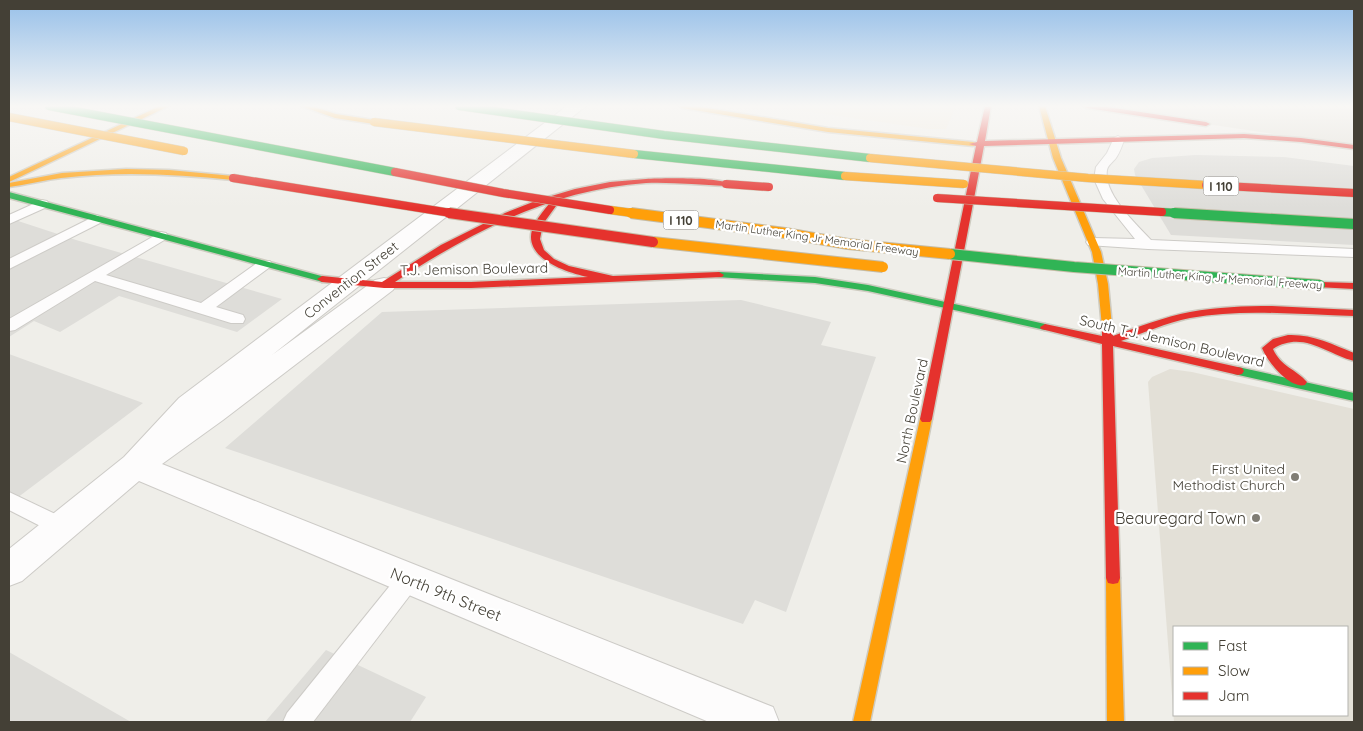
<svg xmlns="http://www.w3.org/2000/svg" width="1363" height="731" font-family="Quicksand,sans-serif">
  <rect width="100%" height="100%" fill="#efeee9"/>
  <g fill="#e3e0d7" fill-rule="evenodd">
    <path d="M1087,106h267v40z"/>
    <path d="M1170,369l22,3 162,37v313h-180l-26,-340 4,-5zM1174,627h173v88h-173z"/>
  </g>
  <path fill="#f1ebdd" d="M770,106h186l-10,23h-17z"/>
  <g fill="#deddd9">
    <path d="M1196,155l88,2 70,9v79l-183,-10 -36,-60 -1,-6 5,-7 13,-4z"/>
    <path d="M9,218l67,22 206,59 -45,33 -118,-36 -59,36 -26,-11 -25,16z"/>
    <path d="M741,300l90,22 -10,23 55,12 -90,255 -31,-12 -12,24 -518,-176 157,-136z"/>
    <path d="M9,354l134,49 -134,101z"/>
    <path d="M326,650l100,47 -16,25h-145z"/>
    <path d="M9,652l122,70h-122z"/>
  </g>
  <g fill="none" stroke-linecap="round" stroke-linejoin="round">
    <defs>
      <g id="lane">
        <path d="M1118,136l6,4c-2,6 -4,12 -8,18 -3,4 -8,7 -9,12 -4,24 29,54 44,70l203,9v8l-206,-8 -60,-4 -2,-3 2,-3 5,-1 42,1 -32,-40 -9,-20 2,-12 11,-14 7,-15z"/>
        <path d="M42,200l5,1 2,3 -2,3 -38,17v-9z"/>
        <path d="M97,215l7,4 -2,3 -93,47v-10z"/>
        <path d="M161,232l5,1 2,3 -2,3 -60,36 95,28 59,-42h10l2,3 -2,3 -54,40 27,8 2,4 -2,4h-12l-136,-42 -80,49 -6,1v-12z"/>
        <path d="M9,492l61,29 3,6 -3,6 -8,3 -8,-3 -45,-23z"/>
        <path d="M409,569l8,3 4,7 -4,7 -104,136h-30l4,-9 114,-141z"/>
      </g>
      <path id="street" d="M567,106h19l-314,249 103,-75 9,-2 9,2 3,5 -3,5 -170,130 -61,44 611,243 6,15h-70l-570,-241 -117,100 -13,5v-37l115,-92 55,-59z"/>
      <g id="fast">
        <path d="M9,192l316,85 2,2 -5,3 -3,-1 -310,-83z"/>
        <path d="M719,272l96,5 53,8 177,39 5,3 -5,3 -177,-39 -53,-8 -99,-6 -2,-2z"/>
        <path d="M1238,367l116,26v8l-120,-27 -2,-3 2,-3z"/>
      </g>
      <g id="slow">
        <path d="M160,106h9l-160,76v-5z"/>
        <path d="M301,106h10l25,8 38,6 4,2 -4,2 -39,-6z"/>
        <path d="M679,106h16l133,22 145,14 4,2 -4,2 -145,-14 -146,-24z"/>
        <path d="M1039,106h6l16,52 40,94 7,32 4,43 -1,2h-8l-1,-2 -4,-43 -6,-32 -39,-94z"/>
        <path d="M126,169l43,1 64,6 4,2 -4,2c-57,-6 -114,-9 -172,-2 -17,2 -35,7 -52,9v-4l53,-10z"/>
        <path d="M926,415l4,1 2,3 -62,303h-17l67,-303 2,-3z"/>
        <path d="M1113,572l5,1 2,5 4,144h-17l-1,-144 2,-5z"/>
      </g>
      <g id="jam">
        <path d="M985,106h6l-6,35 259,-7 57,4 53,7v4l-53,-7 -57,-4 -260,8 -52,273 -2,3h-8l-2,-3 56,-273 -7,-2 8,-2z"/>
        <path d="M1084,106h17l105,16 4,2 -4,2 -119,-18z"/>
        <path d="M646,179c15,-1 74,-2 84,5l-4,2c-26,-1 -53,-4 -80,-3 -92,6 -175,49 -251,99h76l117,-5c-24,-5 -71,-21 -53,-54 4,-7 9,-13 14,-19l3,-1 4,3 -13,18 -3,15 4,11 10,9 15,7 44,10 106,-4 5,3 -2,2 -251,11h-87l-62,-6 -5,-3 5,-3 60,6 59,-37 64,-32 33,-13 37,-11 35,-7z"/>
        <path d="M1320,282l34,1v6l-38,-2 -1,-2 1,-2z"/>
        <path d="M1272,306l82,4v6c-54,-1 -110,-8 -164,2 -24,5 -47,15 -69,23l121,27 2,3 -2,3 -4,1 -125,-29 7,232 -2,5 -5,1 -5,-1 -2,-5 -4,-234 -61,-15 -1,-2 5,-3 57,12v-9l5,-3 5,3 1,9c25,-9 51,-19 77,-24 27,-5 54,-6 82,-6z"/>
        <path d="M1288,335c24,-1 44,9 66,18v8c-28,-7 -51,-31 -81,-12 8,18 23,20 34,33l-2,3c-16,4 -38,-24 -43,-37l11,-9z"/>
      </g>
    </defs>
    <use href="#lane" stroke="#cdcbc7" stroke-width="2"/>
    <use href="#street" stroke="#cdcbc7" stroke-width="2"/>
    <use href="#fast" stroke="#cecbc0" stroke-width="3"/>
    <use href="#slow" stroke="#cecbc0" stroke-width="3"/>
    <use href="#jam" stroke="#cecbc0" stroke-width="3"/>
    <use href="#lane" fill="#fdfcfc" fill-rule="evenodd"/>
    <use href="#street" fill="#fdfcfc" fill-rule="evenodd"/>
    <use href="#fast" fill="#30b455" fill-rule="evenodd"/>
    <use href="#slow" fill="#ff9f0a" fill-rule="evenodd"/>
    <use href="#jam" fill="#e5322d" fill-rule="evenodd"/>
    <defs>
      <g id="fast-bridge-far1">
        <path d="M49,106l346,66"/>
        <path d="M459,106l205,29 206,23"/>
        <path d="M634,154l211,22"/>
        <path d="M1162,212l32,2"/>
      </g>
      <g id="fast-bridge">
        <path d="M1174,213l180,11"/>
        <path d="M950,254l124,13 246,18"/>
      </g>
      <g id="slow-bridge-far1">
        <path d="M9,117l175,34"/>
        <path d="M374,122l260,32"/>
        <path d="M870,158l218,20 118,7"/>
        <path d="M845,176l119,8"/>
        <path d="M610,210l30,4"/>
      </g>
      <g id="slow-bridge">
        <path d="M631,213l154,20 63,11 102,10"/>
        <path d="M653,242l230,25"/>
      </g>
      <g id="jam-bridge-far1">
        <path d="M395,172l108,21 107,17"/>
        <path d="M233,178l224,36"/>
        <path d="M726,184l43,3"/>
        <path d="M1206,185l148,8"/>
        <path d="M937,198l225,14"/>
      </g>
      <path id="jam-bridge" d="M449,213l204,29"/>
    </defs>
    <use href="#fast-bridge-far1" stroke="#c5bca6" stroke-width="9" stroke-linecap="butt"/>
    <use href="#fast-bridge" stroke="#c5bca6" stroke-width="12" stroke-linecap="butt"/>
    <use href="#slow-bridge-far1" stroke="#c5bca6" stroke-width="9" stroke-linecap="butt"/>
    <use href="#slow-bridge" stroke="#c5bca6" stroke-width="12" stroke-linecap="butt"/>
    <use href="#jam-bridge-far1" stroke="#c5bca6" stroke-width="9" stroke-linecap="butt"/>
    <use href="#jam-bridge" stroke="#c5bca6" stroke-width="12" stroke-linecap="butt"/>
    <use href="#fast-bridge-far1" stroke="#30b455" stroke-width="8"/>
    <use href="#fast-bridge" stroke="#30b455" stroke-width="10"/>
    <use href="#slow-bridge-far1" stroke="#ff9f0a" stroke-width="8"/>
    <use href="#slow-bridge" stroke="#ff9f0a" stroke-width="10"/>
    <use href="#jam-bridge-far1" stroke="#e5322d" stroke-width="8"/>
    <use href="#jam-bridge" stroke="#e5322d" stroke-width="10"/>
  </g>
  <linearGradient id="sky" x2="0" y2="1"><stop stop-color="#97c0e9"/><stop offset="0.51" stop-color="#f8f7f5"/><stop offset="1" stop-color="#f8f7f5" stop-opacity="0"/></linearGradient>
  <rect width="1363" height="208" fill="url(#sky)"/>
  <g fill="#807d75" stroke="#fff" stroke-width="2">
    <circle cx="1295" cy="477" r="5"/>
    <circle cx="1256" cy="518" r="5"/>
  </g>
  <g text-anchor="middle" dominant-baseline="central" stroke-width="4.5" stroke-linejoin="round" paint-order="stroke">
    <g font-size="11" fill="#444036" stroke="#fff">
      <text transform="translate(817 238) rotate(8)">Martin Luther King Jr Memorial Freeway</text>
      <text transform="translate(1220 278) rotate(4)">Martin Luther King Jr Memorial Freeway</text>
    </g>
    <g fill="#fff" stroke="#7c7972" stroke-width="1">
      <rect x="1203.5" y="176.5" width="35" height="19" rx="4"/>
      <rect x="663.5" y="210.5" width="35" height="19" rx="4"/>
    </g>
    <g font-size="12" font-weight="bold" fill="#444036">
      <text x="1221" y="186">I 110</text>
      <text x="681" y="220">I 110</text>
    </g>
    <g font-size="14" fill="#444036" stroke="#fff">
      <text transform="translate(474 269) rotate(-1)">T.J. Jemison Boulevard</text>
      <text transform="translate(351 280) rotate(-38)">Convention Street</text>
      <text transform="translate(1172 341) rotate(13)">South T.J. Jemison Boulevard</text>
      <text transform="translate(912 411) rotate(-78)">North Boulevard</text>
    </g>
    <g font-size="14" fill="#444036" stroke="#fff" text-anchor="end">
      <text x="1285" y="469">First United<tspan x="1285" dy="16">Methodist Church</tspan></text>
    </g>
    <g font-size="16" fill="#444036" stroke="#fff" text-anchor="end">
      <text x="1246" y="518">Beauregard Town</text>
    </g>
    <g font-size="16" fill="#444036" stroke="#fff">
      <text transform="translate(446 594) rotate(22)">North 9th Street</text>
    </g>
  </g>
  <rect width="1363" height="731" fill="none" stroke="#444036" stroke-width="20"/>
  <rect x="1173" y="626" width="175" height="90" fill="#ffffff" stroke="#b4b3af"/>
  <rect x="1183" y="642" width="25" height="8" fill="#30b455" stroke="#b4b3af"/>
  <text x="1218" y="651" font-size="15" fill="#444036">Fast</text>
  <rect x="1183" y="667" width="25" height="8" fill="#ff9f0a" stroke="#b4b3af"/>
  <text x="1218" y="676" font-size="15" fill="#444036">Slow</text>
  <rect x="1183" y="692" width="25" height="8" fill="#e5322d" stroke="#b4b3af"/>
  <text x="1218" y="701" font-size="15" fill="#444036">Jam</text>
</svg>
